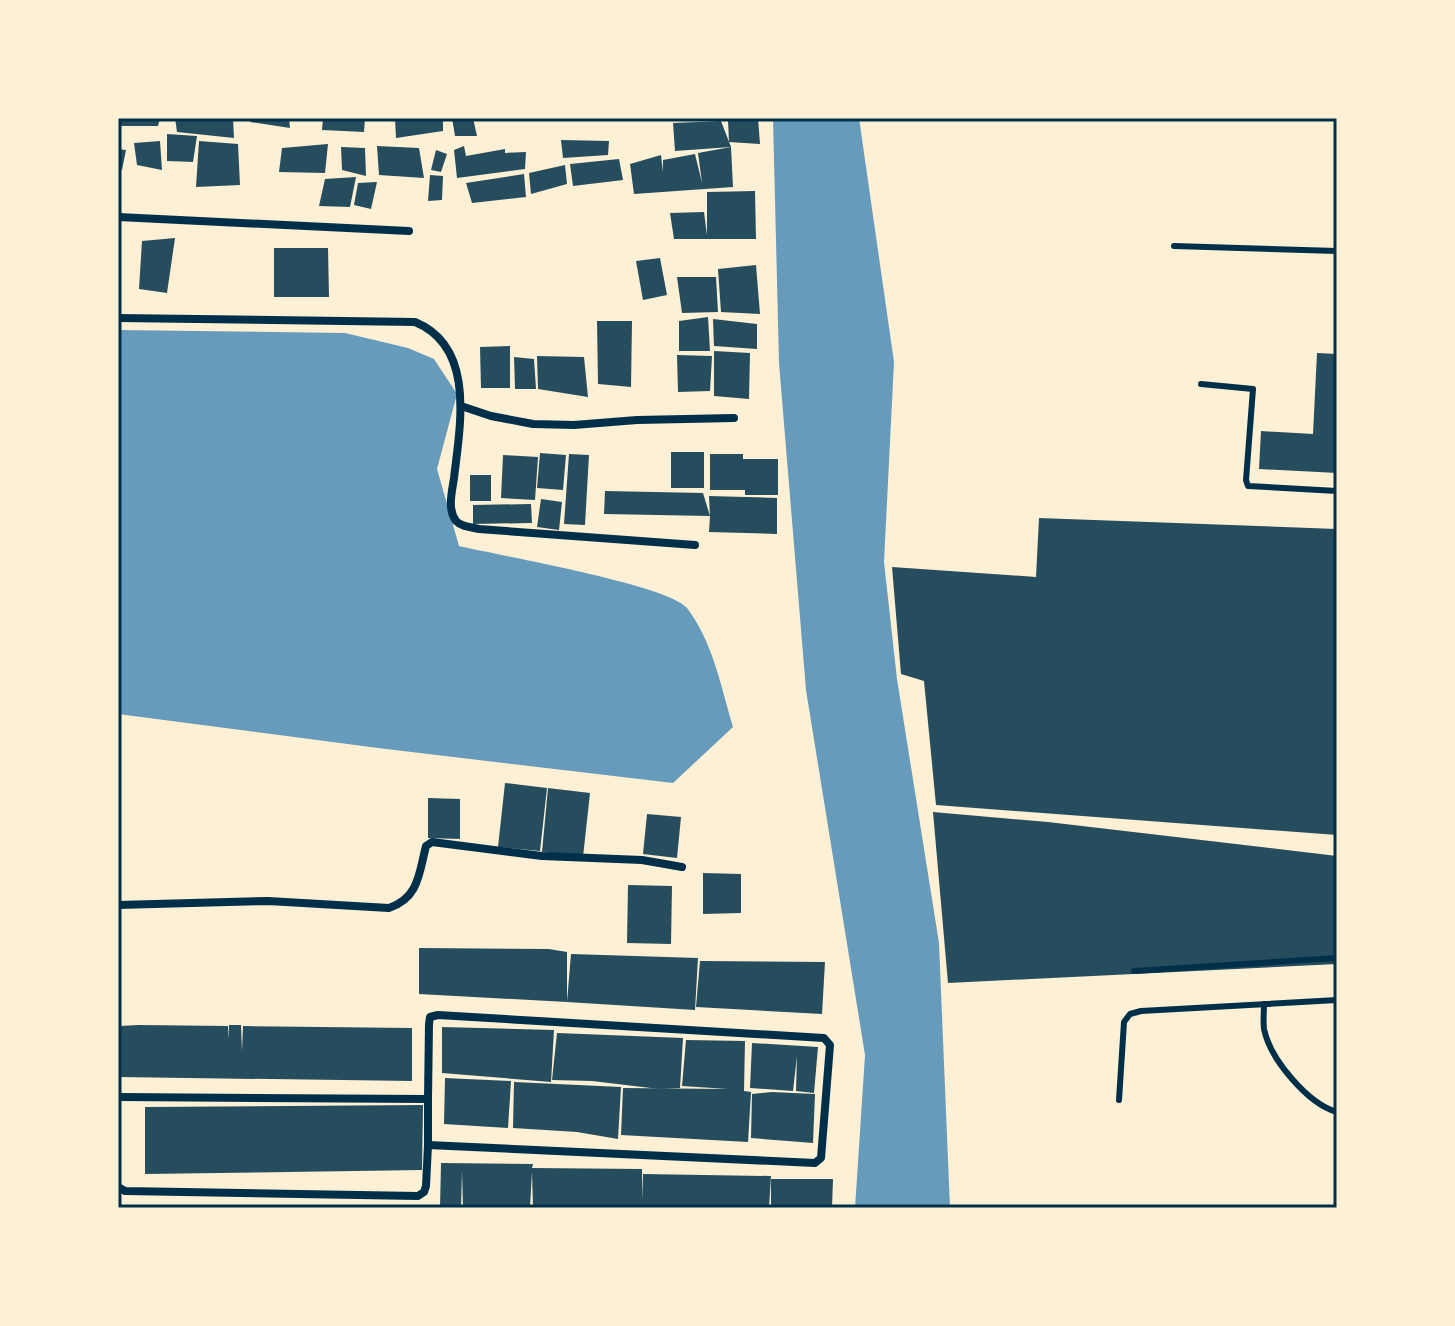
<svg xmlns="http://www.w3.org/2000/svg" width="1455" height="1326" font-family="Poppins,sans-serif">
  <rect width="100%" height="100%" fill="#fdf0d5"/>
  <g fill="#669bbc">
    <path d="M773,118h86l35,244 -10,200 13,117 42,264 11,265h-95l10,-153 -59,-365 -27,-327z"/>
    <path d="M118,330l227,3 63,15 26,11 23,35 -20,75 22,77c38,9 210,39 228,62 26,34 34,79 46,119l-60,56 -295,-35 -260,-34z"/>
  </g>
  <g fill="#264d5e">
    <path d="M118,118h42l-2,8h-40z"/>
    <path d="M175,118h58l1,20 -57,-6z"/>
    <path d="M250,118h39l1,10 -40,-6z"/>
    <path d="M323,118h42l-1,14 -42,-2z"/>
    <path d="M395,118h48v13l-47,7z"/>
    <path d="M452,118h21l4,18h-22z"/>
    <path d="M758,118l2,26 -31,-2 -1,-22z"/>
    <path d="M721,121l10,26 -56,4 -2,-28z"/>
    <path d="M167,134l30,2 -4,26 -26,-1z"/>
    <path d="M561,140l48,1 -1,14 -45,3z"/>
    <path d="M160,141l2,29 -25,-5 -3,-22z"/>
    <path d="M199,141l39,3 2,41 -44,2z"/>
    <path d="M328,144l-3,29 -46,-1 3,-24z"/>
    <path d="M377,146l42,2 5,30 -45,-3z"/>
    <path d="M464,146l2,10 39,-7v4l21,-1 -1,17 -68,9 -3,-28z"/>
    <path d="M341,147l24,1 1,28 -24,-6z"/>
    <path d="M731,147l2,40 -99,7 -4,-30 31,-9 2,17v-12l32,-6 7,29 -4,-30z"/>
    <path d="M118,149l8,1 -4,20 -4,-2z"/>
    <path d="M436,150l11,4 -6,18 -10,-2z"/>
    <path d="M619,159l4,21 -50,6 -3,-22z"/>
    <path d="M565,165l2,19 -36,10 -2,-21z"/>
    <path d="M524,174l2,23 -54,6 -6,-20z"/>
    <path d="M430,175l13,1 -1,24 -14,1z"/>
    <path d="M356,177l-6,30 -31,-1 6,-27z"/>
    <path d="M377,182l-6,27 -17,-4 4,-22z"/>
    <path d="M755,191l1,48h-82l-4,-26 34,-1 3,23v-43z"/>
    <path d="M175,238l-8,55 -28,-4 3,-48z"/>
    <path d="M274,248h54l1,49h-55z"/>
    <path d="M660,258l7,37 -24,5 -7,-39z"/>
    <path d="M756,265l4,49 -39,-2 -3,-43z"/>
    <path d="M677,277h39l2,35 -36,1z"/>
    <path d="M708,317l2,34h-31v-30z"/>
    <path d="M713,319l44,5v25l-43,-3z"/>
    <path d="M597,321h35l-1,66 -33,-3z"/>
    <path d="M510,346v42h-29l-1,-41z"/>
    <path d="M714,351l36,2 -1,46 -35,-3z"/>
    <path d="M1317,353l20,1v119l-78,-4 2,-38 52,3z"/>
    <path d="M677,355l35,1 -2,35 -32,1z"/>
    <path d="M537,356l47,1 4,40 -50,-8z"/>
    <path d="M514,357l20,2 2,30h-21z"/>
    <rect x="671" y="452" width="33" height="36"/>
    <path d="M540,453l26,2 -3,35 -26,-2z"/>
    <path d="M569,454l20,1 -4,70 -21,-1z"/>
    <path d="M710,454h33v5h35v36h-33v-5h-35z"/>
    <path d="M503,455l35,2 -3,43 -34,-2z"/>
    <rect x="470" y="475" width="21" height="26"/>
    <path d="M605,491l98,2 7,23 -1,-20 68,2v36l-68,-2 1,-16 -106,-2z"/>
    <path d="M541,499l21,3 -3,28 -22,-3z"/>
    <path d="M531,504l1,19 -59,1v-19z"/>
    <path d="M1039,518l298,11v306l-401,-30 -12,-124 -23,-7 -9,-107 144,10z"/>
    <path d="M505,783l42,5 -7,63 -42,-4z"/>
    <path d="M548,788l42,5 -7,64 -41,-5z"/>
    <path d="M428,798l32,1v40l-32,-1z"/>
    <path d="M933,812l115,10 289,34v108l-389,19z"/>
    <path d="M647,814l34,3 -4,41 -34,-4z"/>
    <path d="M703,873l38,1v39l-38,1z"/>
    <path d="M628,885l44,1 -1,58 -44,-1z"/>
    <path d="M419,948l130,1 18,3v50l-148,-8z"/>
    <path d="M571,954l127,4 -3,52 -128,-8z"/>
    <path d="M700,961l125,1 -3,52 -126,-7z"/>
    <path d="M139,1025l89,1 1,13v-14h12l1,26 1,-25 169,2v53l-294,-4v-51z"/>
    <path d="M442,1027l112,3 -3,52 -109,-9z"/>
    <path d="M557,1033l126,5 -3,50 -21,1 -67,-8 -40,-1z"/>
    <path d="M686,1040l59,1 -1,50 7,1 -3,50 -127,-7 2,-47 105,1 -46,-3z"/>
    <path d="M752,1043l66,4 -4,46 -18,-2 1,-35 -4,35 -43,-3z"/>
    <path d="M445,1078l66,3 -3,47 -64,-4z"/>
    <path d="M514,1082l107,5 -3,52 -41,-7 -64,-4z"/>
    <path d="M772,1092l43,2 -2,49 -62,-5 1,-44z"/>
    <path d="M423,1105l-1,65 -277,4v-67z"/>
    <path d="M441,1163l92,1 -1,4 110,1v31l1,-26 128,2 -2,32h-236l-1,-36 -2,36h-67l-1,-37 -1,37h-21z"/>
    <path d="M771,1179h62l-1,29h-61z"/>
  </g>
  <g fill="none" stroke-linecap="round" stroke-linejoin="round">
    <g stroke="#003049" stroke-width="6">
      <path d="M1174,246l163,5"/>
      <path d="M1201,384l52,5 -7,91 2,6 89,5"/>
      <path d="M1134,971l203,-13"/>
      <path d="M1264,1004c0,8 -1,18 0,25 6,30 44,75 73,83"/>
      <path d="M1119,1100l5,-78 6,-8 11,-3 196,-11"/>
    </g>
    <g stroke="#003049" stroke-width="8">
      <path d="M118,217l291,14"/>
      <path d="M118,318l297,4c61,25 45,104 39,156 -2,14 -7,31 2,43 6,6 15,6 23,8l216,16"/>
      <path d="M461,406l30,10 42,8 41,1 63,-5 97,-2"/>
      <path d="M118,905l150,-4 121,7c30,-10 30,-35 37,-62l6,-4 110,14 100,4 40,7"/>
      <path d="M118,1097l310,2 1,-75 1,-7 8,-2 386,23 6,7 -9,113 -6,5 -387,-18 -2,41 -2,6 -6,4 -293,-5 -7,-4"/>
      <path d="M428,1099v46"/>
    </g>
  </g>
  <rect width="1455" height="1326" fill="none" stroke="#fdf0d5" stroke-width="240"/>
  <rect x="120" y="120" width="1215" height="1086" fill="none" stroke="#003049" stroke-width="3"/>
</svg>
